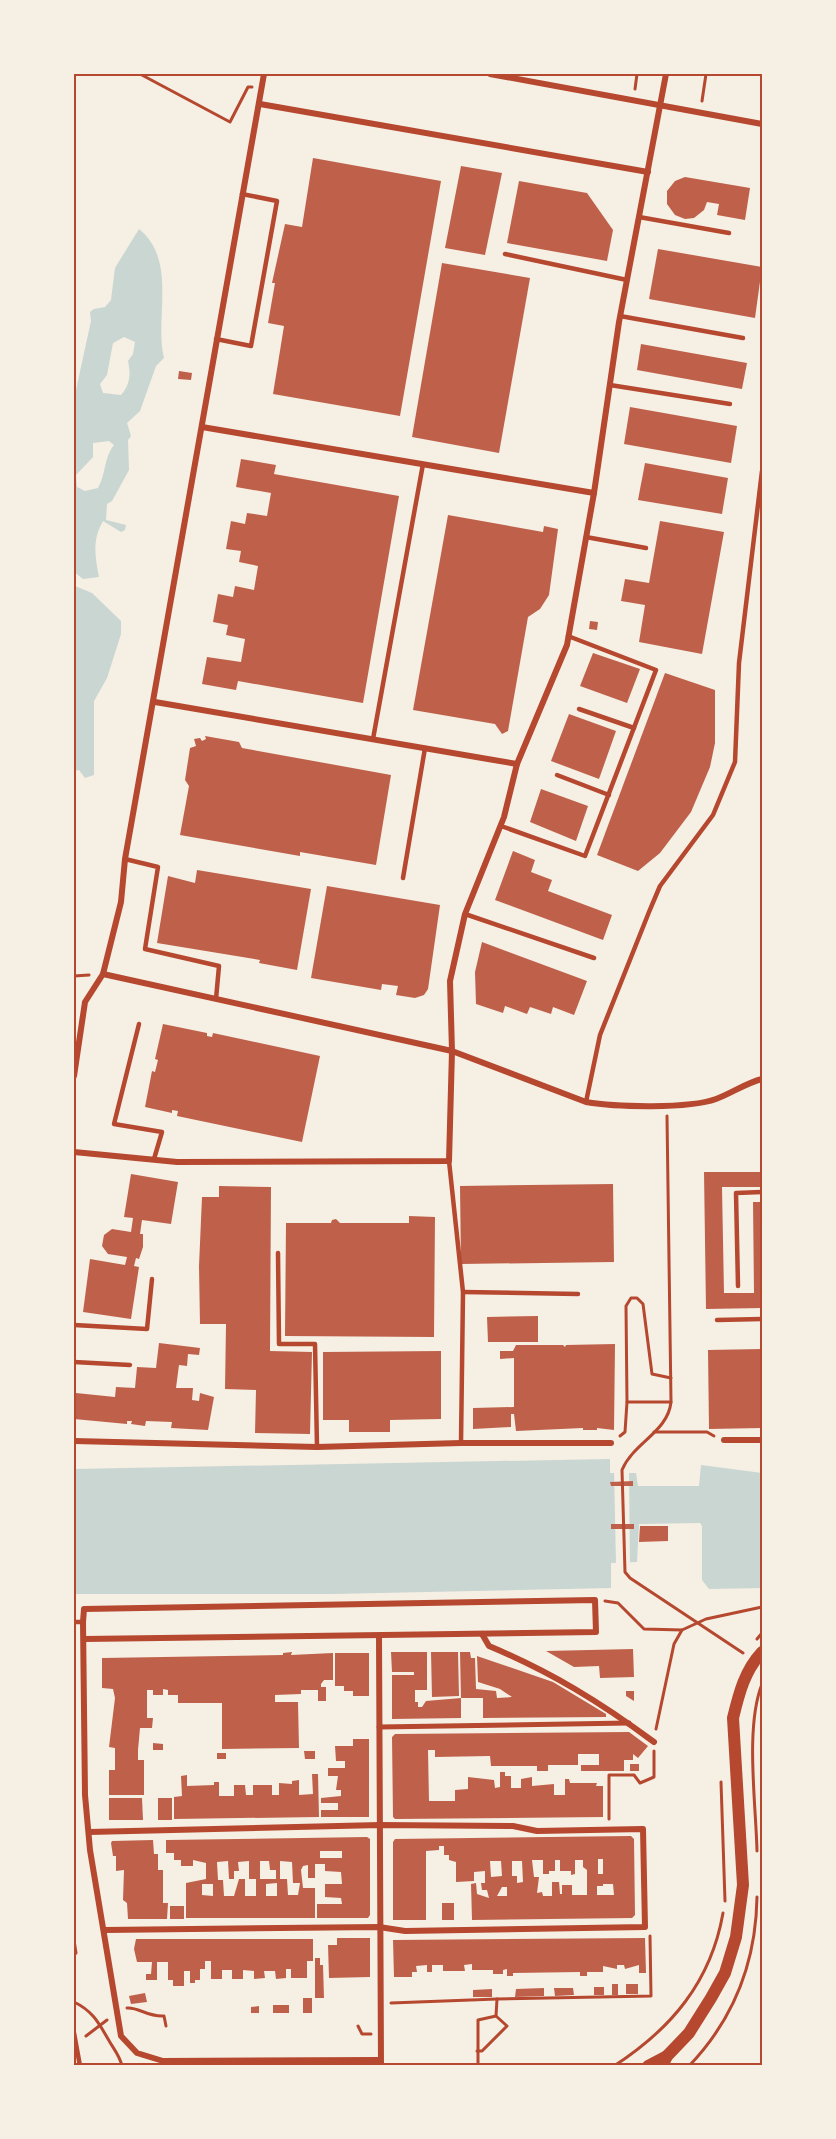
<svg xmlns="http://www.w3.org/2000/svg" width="836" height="2139" font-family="Helvetica,sans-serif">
  <rect width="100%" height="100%" fill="#f6efe4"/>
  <g fill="#c9d6d2" fill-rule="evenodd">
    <path d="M139,229c39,32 15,89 25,129l-8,8 -16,45 -13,12 4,13 -3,4 1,30 -17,31 -5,3 -1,16 20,5 -1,5 -4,2 -18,-11c-11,19 -8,35 -4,56l-16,2 -9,-7v-173l17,-78 -1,-9 4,-3 11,-2 6,-7 4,-32zM124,337l11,5 -2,12 -5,7c3,13 2,24 -7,34l-18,-2 -3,-9 7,-9 6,-32zM109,441l5,4c-10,12 -8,29 -16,43l-13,3 -8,-4 -1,-12 17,-18v-14z"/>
    <path d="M75,586l17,7 29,28v13l-14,44 -13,23v74l-9,3 -6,-8 -5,1z"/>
    <path d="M610,1459v14h26l2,13h61l2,-21 61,8v115l-53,1 -7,-9v-54l-2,-3 -61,1 -2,38 -26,1v25l-279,6h-258v-125z"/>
  </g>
  <path fill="#f6efe4" d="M614,1470h15l1,95h-14z"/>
  <g fill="#bf614a" fill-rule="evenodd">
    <path d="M313,158l128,23 -41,235 -127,-22 11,-68 -16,-3 7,-40h-3l13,-59 17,3z"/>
    <path d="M461,166l41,7 -17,82 -40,-7z"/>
    <path d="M685,177l65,11 -5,32 -28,-5 2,-11 -12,-2 -3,8 -10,8 -9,1 -10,-4 -8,-11v-13l8,-10z"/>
    <path d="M519,181l68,12 26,37 -6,31 -100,-18z"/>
    <path d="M658,249l104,18 -7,51 -106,-19z"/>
    <path d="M442,263l88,15 -31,175 -87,-16z"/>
    <path d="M641,344l106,19 -5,26 -105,-19z"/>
    <path d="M179,371l13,2 -1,7 -13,-1z"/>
    <path d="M630,407l107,19 -6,37 -107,-19z"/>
    <path d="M241,459l35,6 -2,9 125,22 -36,207 -125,-22 -2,9 -34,-6 5,-27 34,5 4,-23 -19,-4 2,-10 -15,-3 5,-28 15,3 2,-11 19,4 4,-24 -19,-4 2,-11 -15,-2 5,-28 14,3 2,-11 20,3 4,-23 -35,-6z"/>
    <path d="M645,463l83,15 -6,36 -84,-14z"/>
    <path d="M448,515l95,17 1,-6 14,3 -9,66 -9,14 -12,8 -20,114 -6,3 -7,-10 -82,-14z"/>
    <path d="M660,521l64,11 -22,122 -63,-12 6,-37 -24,-4 4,-22 24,4z"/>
    <path d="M590,621l8,1 -1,8 -8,-1z"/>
    <path d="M593,653l47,16 -13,34 -47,-17z"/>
    <path d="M665,673l50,17v53l-5,24 -19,45 -31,41 -22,18 -41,-16z"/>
    <path d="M569,714l47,17 -17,48 -48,-18z"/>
    <path d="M205,736l34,6 3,6 149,27 -15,90 -76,-13v4l-120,-21 9,-49 -4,-6 5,-32 6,-2 -2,-7 6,-1 2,3 4,-2z"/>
    <path d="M541,789l47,17 -12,35 -46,-19z"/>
    <path d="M513,851l22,9 -4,12 21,8 -4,11 64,24 -9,25 -108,-40z"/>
    <path d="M197,870l114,19 -14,81 -38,-7 1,-3 -103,-17 11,-67 27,7z"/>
    <path d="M327,886l113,19 -12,84 -4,6 -9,3 -19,-3 2,-9 -16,-2 -1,6 -70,-12z"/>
    <path d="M482,942l105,39 -13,34 -21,-8 -2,7 -21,-7 -3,7 -22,-8 -2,7 -27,-9 -1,-32z"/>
    <path d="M163,1024l44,9v3l5,1 1,-4 107,23 -18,86 -125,-26 1,-5 -6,-1v3l-27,-6 7,-36 3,1 3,-12 -3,-1z"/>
    <path d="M704,1172h56l2,4v11h-40l2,106h30l-1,-91h9v106l-56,1z"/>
    <path d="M131,1174l47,8 -7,42 -29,-4 -2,14h3v13l-4,12 -3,-1 -2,8 5,1 -8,52 -48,-7 7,-53 35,6 2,-8 -19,-3 -6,-8 2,-11 8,-6 19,3 2,-14 -9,-1z"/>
    <path d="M613,1184l1,78 -153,2 -1,-78z"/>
    <path d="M219,1186l52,1 -1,164 42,1 -2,82 -55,-1 1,-43 -31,-1 1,-65h-26l-1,-58 3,-69h17z"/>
    <path d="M409,1216l26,1 -1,120 -149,-1 1,-113h45l1,-3 4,-1 4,4h69z"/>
    <path d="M538,1316v26h-50l-1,-25z"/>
    <path d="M159,1343l41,5 -1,7 -11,-1 -1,12 -8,-1 -3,23h17l-1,12 7,1 1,-8 14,4 -6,33 -37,-2 1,-6 -26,-1 -1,5 -14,-2 1,-3h-5v3l-53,-5 2,-26 39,4 1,-10 19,1 2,-21 19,1z"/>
    <path d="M615,1344l-1,86 -17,-2v2h-14v-2l-67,3 -2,-17h-3v13l-38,2v-21l41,-1v-49l-14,1v-8h13l3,-6h47l2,2 1,-2z"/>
    <path d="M762,1349v79l-53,1 -1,-79z"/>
    <path d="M441,1351v68l-51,1v12h-41v-12h-26v-68z"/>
    <path d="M633,1481v5h-22l-1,-4z"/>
    <rect x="611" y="1524" width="23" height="5"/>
    <path d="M640,1526h28v15l-29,1z"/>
    <path d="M633,1649l1,28 -34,1 -1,-12 -25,1 -28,-16z"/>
    <path d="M292,1652l-1,3 42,-2v27h-9l-3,4v3h5v14h-8v-11h-17v4l-26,1v7h23l1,46 -77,1v-46h-44v-8h-10v-5l-5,-1v6h-10v-5h-6v28h6l-1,10h-12l-2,22v10h6v35h-35v-25h6v-22l-6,-1 6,-49 -2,-9 -11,-1v-30l181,-3v-2z"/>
    <path d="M391,1652h36v38h-12v12h3v5h4l4,-6 35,-3v20l-69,1v-44h22v-3h-22z"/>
    <path d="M431,1652h27l1,44 -27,1z"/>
    <path d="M460,1652h10l1,6h4l1,31 20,2 1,7 15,-1 -12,-8 -22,-7 -1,-26 76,26 53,32v3l-123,1v-20h-22z"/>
    <path d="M335,1653h34v43h-16v-5h-9v-5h-9z"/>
    <path d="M626,1691h8v10l-8,-5z"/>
    <path d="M629,1732l19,14 -10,12 -5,-4v6h-9v11h-43v-6h18v-11h-21v11h-30v6h-11v-5h-46l-1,-10 -55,1v-7h-7l1,51h26v-11l13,-1v-12l26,3 1,8 5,-1v-15h5v4h6v12h10v-9l11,-2v9l22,-2v11h11v-16h4l1,4h27l-1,3h7v31l-208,2 -2,-2 -1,-80 3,-3z"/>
    <path d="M353,1739h16v78h-48v-7h17v-7h-17v-5l20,-2v-6h-5l2,-14h-10v-8h17v-7h-9l-1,-15h18z"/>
    <path d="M153,1743l10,1v6h-10z"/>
    <path d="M304,1751h11v8h-10z"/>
    <rect x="217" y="1753" width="9" height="6"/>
    <rect x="630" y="1764" width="9" height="7"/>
    <path d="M312,1774h6l1,43 -145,2v-22l8,-1 -1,-20 6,-1v11l27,-1v-3h5v14h15v-11h11l1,10h7v-10h19v10h7v-12l13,1v-3l7,-1v15l14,-1z"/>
    <path d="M109,1798h33l1,22h-34z"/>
    <rect x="158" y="1798" width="14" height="22"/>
    <path d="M631,1836l3,3 1,76 -3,3 -160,2 -1,-36 5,-1 1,11 12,4 -2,-8h-5l-1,-7h4v-12l-11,1v9l-18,1v-20l-7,-2v-5h-5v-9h-5v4l-13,1v69h-33v-78l2,-3zM598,1859h5v15h-5zM532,1860h11v14h6v-3h6v-11h5v11h11v4l4,-1v-14h8v7l4,3v25h-15v-10h-10v9h-2l-1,-12h-7v14h-9l-1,-4 -5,1 2,-16h-5zM490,1861h11l1,15 -11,1zM512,1861h10l1,21 -6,1v-7h-5zM603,1884h10l1,11h-17v-9h6zM502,1887h5v9h-10z"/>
    <path d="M367,1837l3,2v76l-2,3h-51v-14h25l-1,-6 -16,-1v-13h17l-1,-12 -16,-1v-7h-10v14h-7v-13l-5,1 -2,4 2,18h12v30h-129v-35l20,-4v-16l-13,-3v6h-12v-6h-7v-7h-8v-13zM320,1851h22v7h-22zM228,1861l1,18h5v-8h5l-1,-9 11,-1v18h7v17h-11v-17h-6l-5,17h-10l-1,-16h-5l-1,-18zM260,1861h9l1,9h6v9h-16zM280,1861l12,1 1,21h7l-2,12h-10l-1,-16h-7zM277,1883v13h-11v-12zM202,1884h11v12l-11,-1z"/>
    <path d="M153,1840l1,14h4v16h5v33h5l-1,16h-39l-1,-16 -4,-3 1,-30 -8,1v-15h-3l-2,-13 1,-2z"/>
    <rect x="442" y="1903" width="12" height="17"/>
    <rect x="170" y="1906" width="14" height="13"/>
    <path d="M337,1938h33v39l-41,1 -1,-33h9z"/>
    <path d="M645,1938l1,35h-7v-8l-14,4 -1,-4h-7v4l-14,-3v6h-16v4h-7v-4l-67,1v3h-6v-7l-4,1v4h-10v-4h-21v-6l-8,1 1,6h-22v-6h-11v7h-5v-7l-11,1 1,6h-5v5h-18l-1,-37z"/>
    <path d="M136,1939h177v22h-6v17h-16v-9h-5v9l-10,1 -1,-8h-11l1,7 -11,1v-8l-11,-1v9h-11v-9h-10v9h-11v-18h-6v8h-5v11h-5v3h-5v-12h-6v15h-11v-6h-5v-18h-11v18h-11v-6h5l1,-12h-15l-3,-13z"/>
    <path d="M315,1958h5v7h3l1,33h-9z"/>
    <rect x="612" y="1984" width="6" height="11"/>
    <rect x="626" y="1984" width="12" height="10"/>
    <rect x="594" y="1987" width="10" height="8"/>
    <path d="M544,1988v8l-29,1 1,-8z"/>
    <path d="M554,1988h19l1,7 -19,1z"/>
    <path d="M492,1989v8h-19v-7z"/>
    <path d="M145,1993l2,9 -16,2 -2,-8z"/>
    <rect x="303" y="1998" width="9" height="15"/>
    <rect x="273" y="2005" width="16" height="8"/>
    <path d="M259,2006v7h-8v-6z"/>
  </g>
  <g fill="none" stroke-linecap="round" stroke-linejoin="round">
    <g stroke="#b5482f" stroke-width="3">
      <path d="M140,74l90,48 18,-35h4"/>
      <path d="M635,89l2,-15"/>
      <path d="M702,101l4,-27"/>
      <path d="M74,976l15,-1"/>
      <path d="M667,1116l4,286c-3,30 -38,41 -49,68l3,102 5,6 113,75"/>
      <path d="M627,1402h44"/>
      <path d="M654,1432h53l7,4"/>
      <path d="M620,1436l5,-4 2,-30 -1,-96 5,-8h6l6,6 9,70 19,4"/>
      <path d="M605,1601l13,2 26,26 38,1 24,-11 56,-12"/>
      <path d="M757,1639l5,-6"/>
      <path d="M656,1729l18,-85 8,-14"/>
      <path d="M721,1782l4,119"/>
      <path d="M609,1819v-44h25l6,8 14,-6v-26"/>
      <path d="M757,1851c-1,-47 -12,-124 5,-167"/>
      <path d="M74,1940l2,13 -2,2"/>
      <path d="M74,2002c21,10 26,24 37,42 5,8 9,13 11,22"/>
      <path d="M391,2003l106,-4"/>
      <path d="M127,2008c12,-1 20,9 37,8l2,10"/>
      <path d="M358,2026l4,8h9"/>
      <path d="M86,2036l21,-16"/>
      <path d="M477,2051h5l25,-25 -11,-10"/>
      <path d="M478,2066v-46l18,-4 1,-17 154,-3 -1,-60"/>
      <path d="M614,2066c57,-37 97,-84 109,-153"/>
      <path d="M689,2066c45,-47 67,-105 68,-169"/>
    </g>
    <g stroke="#b5482f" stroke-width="4.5">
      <path d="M639,217l90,16"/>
      <path d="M505,254l122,26"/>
      <path d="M620,316l123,22"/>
      <path d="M216,339l35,7 26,-145 -35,-7"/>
      <path d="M610,385l120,19"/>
      <path d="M586,537l60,11"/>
      <path d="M579,709l55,19"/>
      <path d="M373,739l50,-275"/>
      <path d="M557,775l52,20"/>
      <path d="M501,826l84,30 71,-186 -88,-34"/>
      <path d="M125,859l33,8 -13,82 74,17 -3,33"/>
      <path d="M403,878l22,-130"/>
      <path d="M465,914l129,44"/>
      <path d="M139,1024l-25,100 48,8 -8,27"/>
      <path d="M586,1102l14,-67 49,-123 11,-26 53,-71 22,-53 4,-99 23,-192"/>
      <path d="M449,1161l14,131 -2,151"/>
      <path d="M278,1253l1,91h36l2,103"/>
      <path d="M738,1286l-2,-93 26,-1"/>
      <path d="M463,1292l115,2"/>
      <path d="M717,1320l45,-1"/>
      <path d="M74,1325l73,4 5,-50"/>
      <path d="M74,1362l56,3"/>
      <path d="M74,1622h9"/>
      <path d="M74,2033l6,33"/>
    </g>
    <path stroke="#b5482f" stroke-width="5" d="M379,1727l250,-4"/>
    <g stroke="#b5482f" stroke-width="6">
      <path d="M490,74l272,50"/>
      <path d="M260,104l388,68"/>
      <path d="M202,427l392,66"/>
      <path d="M155,702l362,62"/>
      <path d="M103,974l349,77 134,51c29,5 103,7 130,-3 16,-6 30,-16 46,-20"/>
      <path d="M74,1076l11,-74 18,-28 18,-72 4,-43 139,-785"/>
      <path d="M74,1152l103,10 272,-1 3,-110 -2,-70 15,-67 39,-97 13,-53 50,-119 27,-152 25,-171 47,-248"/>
      <path d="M724,1440h38"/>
      <path d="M74,1441l243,6 144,-4h150"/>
      <path d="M482,1634l7,12c62,26 111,56 165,96"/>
      <path d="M379,1636l2,430"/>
      <path d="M84,1639l512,-7 -1,-32 -511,9 -1,13 2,173 5,55 31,186 16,17 26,8 217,-1"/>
      <path d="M89,1832l291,-7 133,1 24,5 106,-2 2,98 -240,4 -26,-4 -274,3"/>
    </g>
    <g stroke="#b5482f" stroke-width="12">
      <path d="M648,2066l19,-10"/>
      <path d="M662,2066l5,-10 22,-23 22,-35 14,-25 11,-36 7,-52 -10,-167c6,-25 12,-48 29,-66"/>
    </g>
  </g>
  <rect width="836" height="2139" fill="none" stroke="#f6efe4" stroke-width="150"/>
  <rect x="75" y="75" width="686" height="1989" fill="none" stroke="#b5482f" stroke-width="2"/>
</svg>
